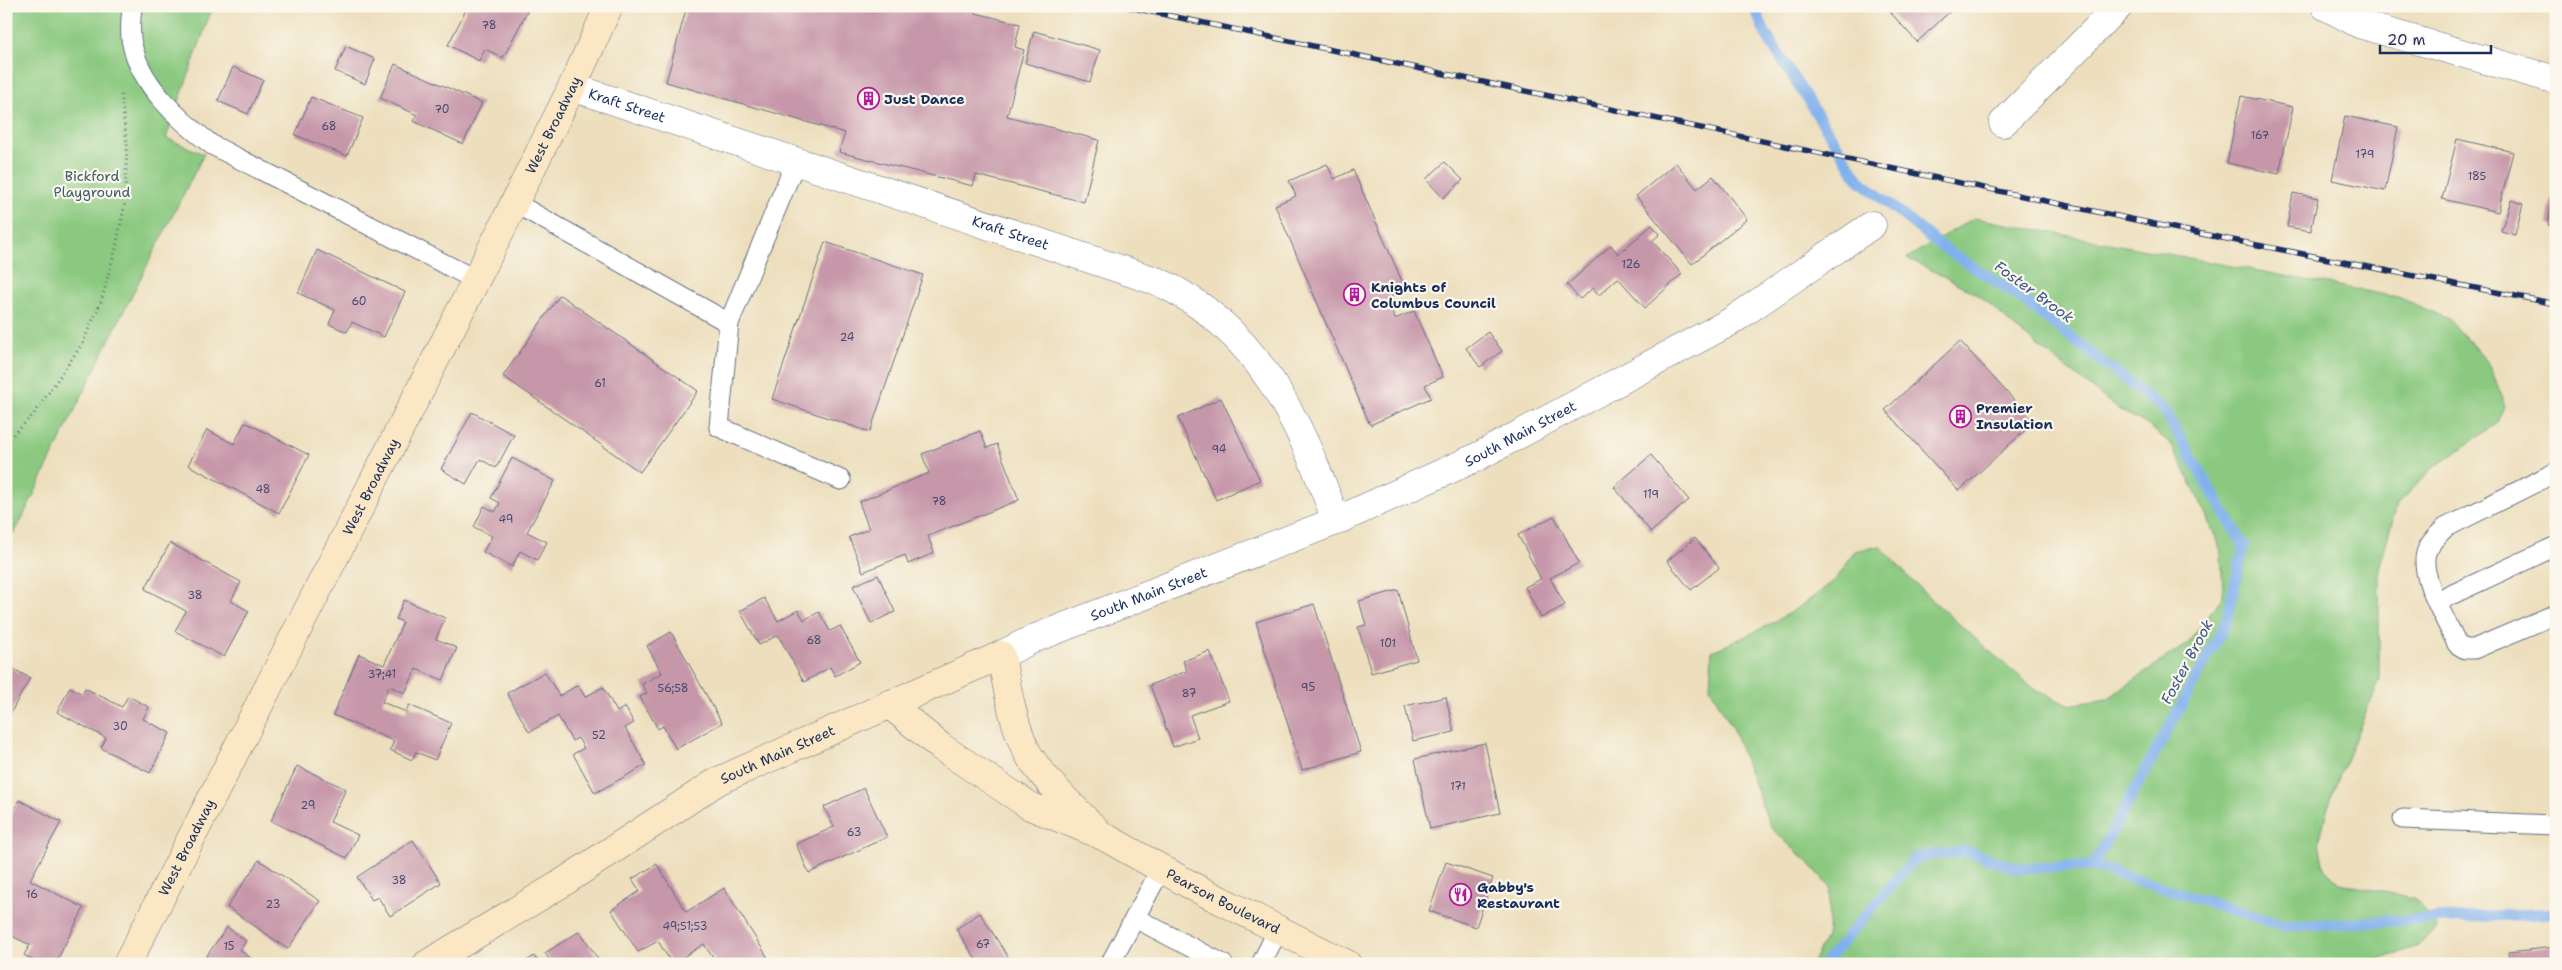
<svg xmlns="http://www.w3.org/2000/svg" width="2562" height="970" font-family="'Shantell Sans',sans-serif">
  <rect width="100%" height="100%" fill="#fbf7ec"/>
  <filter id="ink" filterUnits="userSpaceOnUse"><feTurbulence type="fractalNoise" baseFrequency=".02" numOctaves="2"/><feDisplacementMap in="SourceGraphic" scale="10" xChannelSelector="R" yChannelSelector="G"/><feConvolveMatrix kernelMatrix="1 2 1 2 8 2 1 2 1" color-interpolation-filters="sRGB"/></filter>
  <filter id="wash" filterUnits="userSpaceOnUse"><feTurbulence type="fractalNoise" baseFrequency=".0096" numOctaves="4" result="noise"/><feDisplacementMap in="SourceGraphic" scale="20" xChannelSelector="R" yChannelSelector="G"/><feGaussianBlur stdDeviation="1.12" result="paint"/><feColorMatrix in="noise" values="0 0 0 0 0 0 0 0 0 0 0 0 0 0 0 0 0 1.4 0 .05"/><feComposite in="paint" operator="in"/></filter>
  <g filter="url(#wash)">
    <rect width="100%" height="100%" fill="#eddfbd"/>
    <g fill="#8bc980" stroke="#537c6f">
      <path d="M6,6h207l-47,132 38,16 -97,190 -92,189 -9,-6z"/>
      <path d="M1974,218l424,79 51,22 41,46 15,41 -7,17 -65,45 -36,37 -18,63v112l-50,122 -10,40 5,27 15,14 75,15 23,30 -19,18 -36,13 -46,5h-524l16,-31 2,-46 -22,-25 -37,-34 -39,-101 -22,-39 2,-37c41,-17 86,-39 120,-69 9,-8 16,-21 23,-31l25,-5 40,43 68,61 48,40 32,15 39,-6 81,-56 35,-47 -2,-44 -15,-39 -35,-69 -25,-20 -28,-15 -100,-79 -34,-31 -27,-16 -50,-25z"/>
    </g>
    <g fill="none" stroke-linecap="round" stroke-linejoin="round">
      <g stroke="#81b1ec" stroke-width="11">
        <path d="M1754,6l11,27 94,147 83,67 73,47 148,115 81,137 -19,79 -132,241 192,60 271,-13"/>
        <path d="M1824,964l92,-107 51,-6 48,17 78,-2"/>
      </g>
    </g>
    <g id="blocks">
      <g fill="#c696a9">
        <path d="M468,6h62l-27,52 -18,-9 -6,12 -31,-16z"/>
        <path d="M687,6h261l72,18 -5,23 9,3 -17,66 92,24 -15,62 -108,-27 -3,11 -134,-34 6,-19 -179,-51z"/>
        <path d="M1342,6h29v2l-29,3z"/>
        <path d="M1896,6h60l-39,36 -27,-30z"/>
        <path d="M1034,31l66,19 -10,32 -65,-19z"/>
        <path d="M346,46l29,13 -10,25 -30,-13z"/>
        <path d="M395,64l87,39 -19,41 -50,-23 4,-6 -37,-17z"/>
        <path d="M233,67l30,13 -15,34 -30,-13z"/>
        <path d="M2241,96l52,11 -14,67 -52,-11z"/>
        <path d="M311,97l52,21 -16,38 -52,-21z"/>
        <path d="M2345,116l53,11 -13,64 -53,-11z"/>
        <path d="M2457,139l56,13 -15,60 -56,-13z"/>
        <path d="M1445,162l18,18 -20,18 -17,-19z"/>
        <path d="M1676,163l21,26 16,-13 34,43 -55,45 -56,-68z"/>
        <path d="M1327,164l7,15 19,-9 53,120 -20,9 9,20 19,-8 29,66 -18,8 6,13 -61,27 -95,-220 21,-9 -7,-15z"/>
        <path d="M2555,177h1v49l-8,-1z"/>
        <path d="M2293,193l25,5 -7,33 -24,-4z"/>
        <path d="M2511,200l12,4 -8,31 -14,-4z"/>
        <path d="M1652,225l8,9 -8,7 30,33 -37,34 -27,-30 -19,17 -6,-7 -13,11 -13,-14 44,-40 7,9z"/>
        <path d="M825,242l98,33 -53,157 -98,-33z"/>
        <path d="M317,250l88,42 -21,45 -32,-15 -5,10 -18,-8 6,-14 -37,-17z"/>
        <path d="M560,295l138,96 -58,81 -137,-96z"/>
        <path d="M1488,332l14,19 -22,16 -14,-19z"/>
        <path d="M1960,341l74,81 -75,69 -74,-81z"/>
        <path d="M1221,398l39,82 -44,20 -38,-82z"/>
        <path d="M472,412l42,23 -18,33 -16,-9 -14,25 -25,-15z"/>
        <path d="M245,422l64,33 -30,58 -91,-48 19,-35 27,14z"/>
        <path d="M980,431l7,17 10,-4 22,56 -91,36 6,17 -26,11 -3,-9 -42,17 -14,-35 20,-8 -10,-27 70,-29 -7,-19z"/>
        <path d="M1651,455l38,45 -38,32 -37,-45z"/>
        <path d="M512,458l43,23 -28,51 20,10 -10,18 -17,-9 -8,16 -29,-15 9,-16 -18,-9 10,-21 11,6 5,-9 -9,-5z"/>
        <path d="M1554,516l25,47 -29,15 15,27 -24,13 -16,-31 16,-8 -23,-44z"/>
        <path d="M1695,538l24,30 -28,22 -24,-29z"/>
        <path d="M170,543l71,39 -10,19 18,10 -25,46 -49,-26 11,-20 -41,-22z"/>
        <path d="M878,575l17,37 -24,11 -18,-37z"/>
        <path d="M1398,590l19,70 -46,13 -13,-46 8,-2 -7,-24z"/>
        <path d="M764,598l14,23 20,-11 6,10 15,-8 11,19 10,-5 20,36 -25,14 -5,-9 -26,15 -26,-47 -19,10 -19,-34z"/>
        <path d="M404,600l41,18 -9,21 21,9 -14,32 -27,-11 -11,24 -16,-7 -7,16 24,10 3,-7 42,18 -16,37 -19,-8 -4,8 -22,-10 4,-9 -61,-26 26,-61 25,11 19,-43 -7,-3z"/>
        <path d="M1314,604l47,148 -59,18 -46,-148z"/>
        <path d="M671,632l51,91 -46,26 -13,-23 -5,3 -18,-32 7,-4 -5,-9 20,-11 -15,-27z"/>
        <path d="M1210,651l19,50 -39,14 8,23 -25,9 -23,-62 37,-14 -4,-10z"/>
        <path d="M6,665l24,13 -24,43z"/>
        <path d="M545,672l14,24 19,-11 7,12 18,-10 14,25 8,-5 9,16 -9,5 21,37 -51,28 -22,-39 11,-6 -6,-10 -6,3 -14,-25 -29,16 -22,-39z"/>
        <path d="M70,687l12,7 3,-6 37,19 6,-11 21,11 -6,12 27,14 -20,40 -49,-25 5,-10 -49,-26z"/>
        <path d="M1446,697l8,35 -41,9 -8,-35z"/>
        <path d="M1485,743l15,70 -70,16 -15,-70z"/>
        <path d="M297,766l49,23 -16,33 28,13 -11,23 -76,-37z"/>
        <path d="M864,788l23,49 -78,36 -13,-29 38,-17 -10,-20z"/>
        <path d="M19,800l42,22 -31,58 54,28 -29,56h-16l-15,-9 6,-10 -24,-12v-108z"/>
        <path d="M413,840l28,43 -51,33 -12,-19 -6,3 -15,-23z"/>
        <path d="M259,860l61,41 -32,48 -61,-42z"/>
        <path d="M1446,862l47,16 -17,49 -47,-16z"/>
        <path d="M657,864l29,48 38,-24 46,73 -4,3h-49l-13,-20 -32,20 -14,-23 -20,11 -27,-42 29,-19 -8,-12z"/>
        <path d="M980,913l30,47 -6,4h-25l-23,-35z"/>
        <path d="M227,927l19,14 -6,9 19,14h-58z"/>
        <path d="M580,931l21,33h-49l-7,-11z"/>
        <path d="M2556,947v17h-46l-2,-12z"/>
        <path d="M534,956l5,8h-17z"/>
      </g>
    </g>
  </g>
  <g filter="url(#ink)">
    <use href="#blocks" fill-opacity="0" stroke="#646d7f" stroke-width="1"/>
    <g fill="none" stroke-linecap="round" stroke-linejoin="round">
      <defs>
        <g id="lane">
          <path d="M132,6c-1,13 -3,26 0,38 9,42 47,76 80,101l264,135"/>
          <path d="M515,203l214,120 67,-162"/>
          <path d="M729,323l-10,104 122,53"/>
          <path d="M2556,472l-111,56c-7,7 -16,15 -19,25 -7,24 21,68 31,91l8,5h9l82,-35"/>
          <path d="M2438,601l118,-55"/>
          <path d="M2403,819l153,6"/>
          <path d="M1135,918l88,46"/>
          <path d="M1110,964l51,-95"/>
          <path d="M1261,964l17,-34"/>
        </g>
        <g id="street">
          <path d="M2325,6l34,18 197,56"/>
          <path id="s1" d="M572,87l587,195c99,46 142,141 177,239"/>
          <path d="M2003,123l116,-117"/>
          <path id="s2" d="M1001,655l32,-16 303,-118 139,-63 255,-136 142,-97"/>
        </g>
        <g id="secondary">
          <path id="s3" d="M889,704l52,43 89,59 71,29 95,53 151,76"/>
          <path id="s4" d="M127,964l349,-684 96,-193 37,-81"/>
          <path id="s5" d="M427,964l132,-79 159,-104 283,-126c6,32 11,64 24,93 14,29 54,64 76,87"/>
        </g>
      </defs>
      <use href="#lane" stroke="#646d7f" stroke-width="21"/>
      <use href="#street" stroke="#646d7f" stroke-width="29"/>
      <use href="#secondary" stroke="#646d7f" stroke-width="29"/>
      <path stroke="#646d7f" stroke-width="3" stroke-dasharray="1 4" stroke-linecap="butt" d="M6,442l28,-28 48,-70 19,-42 15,-55 9,-44 2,-58 -6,-51"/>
      <use href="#lane" stroke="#fff" stroke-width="19"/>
      <use href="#street" stroke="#fff" stroke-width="28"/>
      <use href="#secondary" stroke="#fbe7c3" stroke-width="28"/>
      <defs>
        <path id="rail" d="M1124,6l1073,227 359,71"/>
      </defs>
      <use href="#rail" stroke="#1b2f5e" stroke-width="5.5"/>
      <use href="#rail" stroke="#fbf7ec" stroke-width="4" stroke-dasharray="11" stroke-linecap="butt"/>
    </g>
  </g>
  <defs>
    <symbol id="building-ring" viewBox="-11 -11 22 22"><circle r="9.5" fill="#fbf7ec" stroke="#b5179e" stroke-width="1.5"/><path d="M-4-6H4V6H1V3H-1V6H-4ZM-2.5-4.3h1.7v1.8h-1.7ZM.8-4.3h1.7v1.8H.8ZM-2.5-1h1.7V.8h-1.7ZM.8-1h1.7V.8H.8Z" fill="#b5179e"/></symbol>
    <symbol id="restaurant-ring" viewBox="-11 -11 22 22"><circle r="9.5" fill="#fbf7ec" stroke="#b5179e" stroke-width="1.5"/><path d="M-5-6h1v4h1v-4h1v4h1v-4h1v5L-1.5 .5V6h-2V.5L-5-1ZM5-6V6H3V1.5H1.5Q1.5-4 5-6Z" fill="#b5179e"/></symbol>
  </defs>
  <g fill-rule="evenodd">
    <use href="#building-ring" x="856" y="86" width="25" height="25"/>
    <use href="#building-ring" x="1342" y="282" width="25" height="25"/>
    <use href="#building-ring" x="1948" y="404" width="25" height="25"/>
    <use href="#restaurant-ring" x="1448" y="882" width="25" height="25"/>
  </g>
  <g text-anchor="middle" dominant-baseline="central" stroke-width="4.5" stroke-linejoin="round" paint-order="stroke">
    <g font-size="11" fill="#464971">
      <text x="489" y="25">78</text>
      <text x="442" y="109">70</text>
      <text x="329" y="126">68</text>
      <text x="2260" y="135">167</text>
      <text x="2365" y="154">179</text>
      <text x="2477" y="176">185</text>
      <text x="1631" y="264">126</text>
      <text x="359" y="301">60</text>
      <text x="847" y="337">24</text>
      <text x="600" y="383">61</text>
      <text x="1219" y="449">94</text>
      <text x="263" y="489">48</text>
      <text x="1651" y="494">119</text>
      <text x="939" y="501">78</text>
      <text x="506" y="519">49</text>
      <text x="195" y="595">38</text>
      <text x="814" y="640">68</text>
      <text x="1388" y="643">101</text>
      <text x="382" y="674">37;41</text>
      <text x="1308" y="687">95</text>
      <text x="673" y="688">56;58</text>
      <text x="1189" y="693">87</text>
      <text x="120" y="726">30</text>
      <text x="599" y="735">52</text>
      <text x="1458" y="786">171</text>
      <text x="308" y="805">29</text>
      <text x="854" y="832">63</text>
      <text x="399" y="880">38</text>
      <text x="32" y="894">16</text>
      <text x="273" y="904">23</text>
      <text x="685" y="926">49;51;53</text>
      <text x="983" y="944">67</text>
      <text x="229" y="946">15</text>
    </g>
    <g font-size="14" font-weight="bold" fill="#1b2f5e" stroke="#fbf7ec" text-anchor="start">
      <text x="884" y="99">Just Dance</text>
      <text x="1371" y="287">Knights of<tspan x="1371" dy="16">Columbus Council</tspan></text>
      <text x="1976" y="408">Premier<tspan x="1976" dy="16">Insulation</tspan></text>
      <text x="1477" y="887">Gabby's<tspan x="1477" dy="16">Restaurant</tspan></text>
    </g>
    <g font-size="14" fill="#1b2f5e" stroke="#fbf7ec">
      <text stroke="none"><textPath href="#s1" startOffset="58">Kraft Street</textPath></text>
      <text stroke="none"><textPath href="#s4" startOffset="941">West Broadway</textPath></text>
      <text stroke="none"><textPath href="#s1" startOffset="462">Kraft Street</textPath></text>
      <text stroke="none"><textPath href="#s2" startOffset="565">South Main Street</textPath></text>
      <text stroke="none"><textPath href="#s4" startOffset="536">West Broadway</textPath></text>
      <text stroke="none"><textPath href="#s2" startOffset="160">South Main Street</textPath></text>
      <text stroke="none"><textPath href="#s5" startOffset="409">South Main Street</textPath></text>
      <text stroke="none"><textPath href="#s4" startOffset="131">West Broadway</textPath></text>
      <text stroke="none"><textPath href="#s3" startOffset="390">Pearson Boulevard</textPath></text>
    </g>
    <g font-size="14" fill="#3d5d68" stroke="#fbf7ec">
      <text x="92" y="176">Bickford<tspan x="92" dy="16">Playground</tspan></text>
    </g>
    <g font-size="15" font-style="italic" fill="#3a5689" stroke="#fbf7ec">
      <text transform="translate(2034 292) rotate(36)">Foster Brook</text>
      <text transform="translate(2187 662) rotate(-62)">Foster Brook</text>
    </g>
  </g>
  <rect width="2562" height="970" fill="none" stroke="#fbf7ec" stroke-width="25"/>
  <path d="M2380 45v8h111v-8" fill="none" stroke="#1b2f5e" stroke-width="2.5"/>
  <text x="2387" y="45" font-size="15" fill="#1b2f5e" stroke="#fbf7ec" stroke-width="4" paint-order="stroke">20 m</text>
</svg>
